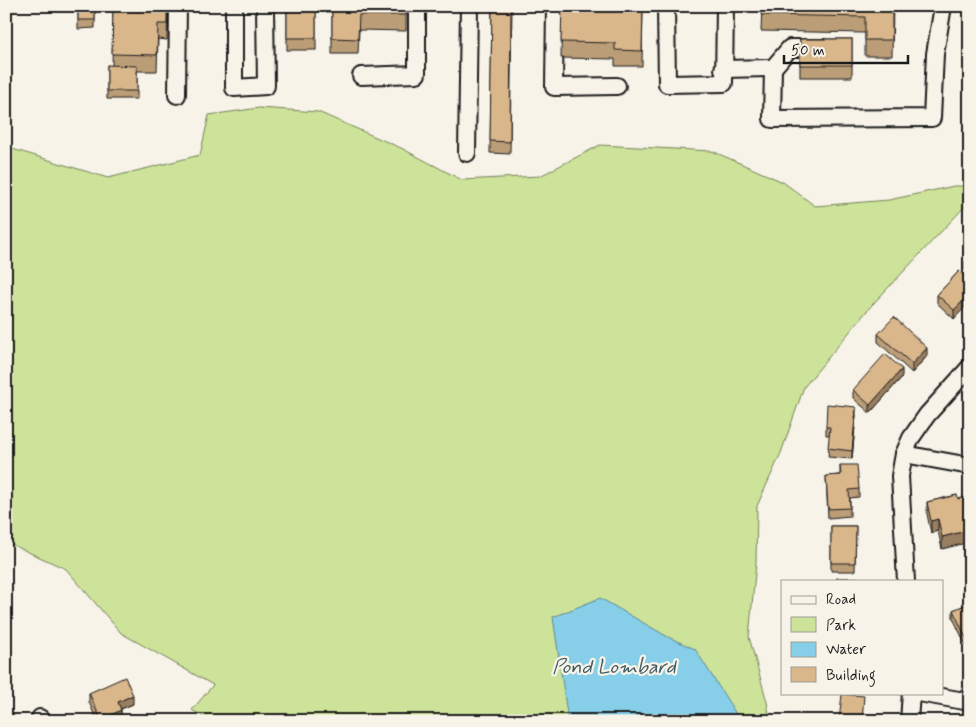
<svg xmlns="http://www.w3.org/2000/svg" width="976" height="727" font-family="Mynerve,sans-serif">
  <rect width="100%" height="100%" fill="#f7f3e8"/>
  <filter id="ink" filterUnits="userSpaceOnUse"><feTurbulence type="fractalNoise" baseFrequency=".02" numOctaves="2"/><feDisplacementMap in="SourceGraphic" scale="10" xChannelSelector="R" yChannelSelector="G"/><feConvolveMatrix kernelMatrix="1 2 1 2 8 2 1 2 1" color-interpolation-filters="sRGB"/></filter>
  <g filter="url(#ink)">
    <path fill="#cde399" stroke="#74805a" d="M259,108l59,4 83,36 61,32 78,-4 60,-31 112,6 71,31 32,24 74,-6 65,-14h16v15l-99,105 -67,81 -23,66 -24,53 -1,57 -7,74 18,65 3,19h-560l-18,-11 21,-25 -92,-52 -55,-64 -60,-27v-395l102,31 92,-23 9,-40z"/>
    <path fill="#87cfe8" stroke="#5c8796" d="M600,598l68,39 27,12 43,68 -2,4h-168l-15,-104z"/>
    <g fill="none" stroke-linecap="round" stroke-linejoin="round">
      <defs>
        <g id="minor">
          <path d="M234,6v82l32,-2 -1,-80"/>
          <path d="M555,6l-1,81 63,-1"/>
          <path d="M666,6l1,78 57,-1 1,-77"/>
          <path d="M823,48h-33l-17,20 -1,51 160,-1 3,-64 8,-48"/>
          <path d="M723,69l50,-1"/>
          <path d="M361,76l56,-2v-68"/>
          <path d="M177,95l1,-89"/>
          <path d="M467,153l2,-147"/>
          <path d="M904,454l66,12"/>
          <path d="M906,581l-6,-105 4,-22 7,-16 16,-23 43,-48"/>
          <path d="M919,693l51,9"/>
          <path d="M39,721l1,-3"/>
          <path d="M909,721l2,-28"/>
        </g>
      </defs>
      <use href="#minor" stroke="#1c1c1c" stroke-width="20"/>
      <use href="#minor" stroke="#f7f3e8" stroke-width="16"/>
    </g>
    <g fill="#bb9d78" stroke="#1c1c1c">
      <path d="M78,6h17v22l-17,1z"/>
      <path d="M113,6h55l-1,34 -9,-1 -1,32h-20v28h-30v-34l5,1z"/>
      <rect x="287" y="6" width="29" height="44"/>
      <path d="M332,6h74v25l-47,-1 -1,24h-26z"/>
      <path d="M492,6h20l-2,148 -20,-1z"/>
      <path d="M562,6h81l-1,60h-27v-7l-54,-1z"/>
      <path d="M762,6h131l-1,50h-27v-23l-104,-2z"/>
      <rect x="800" y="39" width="52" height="38"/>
      <path d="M970,256v17l-5,-3v-8z"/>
      <path d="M959,271l-5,48 -17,-16v-8z"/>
      <path d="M878,334l49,22 -15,17 -34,-31z"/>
      <path d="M902,377l-32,36 -17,-15v-8z"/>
      <path d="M856,415l-4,44 -24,-2 2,-22h-4v-8z"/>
      <path d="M840,465l19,24v8l-9,1v18l-22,2 -2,-42 14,-1z"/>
      <path d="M957,495l-15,54 -4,-18 -7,2 -4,-19v-12z"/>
      <path d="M831,526h25l-1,45h-24z"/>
      <path d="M970,603v51l-17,-36v-8z"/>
      <path d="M89,693l44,11 -12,5v10l-4,2h-20l-8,-19z"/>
    </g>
    <g fill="#997f61" stroke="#1c1c1c">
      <path d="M970,294v8l-16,17v-9z"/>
      <path d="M927,348v8l-15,17v-9z"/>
      <path d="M902,369v8l-32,36v-8z"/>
      <path d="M856,407v8l-4,44v-8z"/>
      <path d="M938,519v12l-7,2v-12z"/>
      <path d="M970,530v12l-28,7v-12z"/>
      <path d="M133,695v9l-15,6v-8z"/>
      <path d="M121,710v9l-4,2h-16v-1z"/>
    </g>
    <g fill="#dab68b" stroke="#1c1c1c">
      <rect x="78" y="6" width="17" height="14"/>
      <path d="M113,6h54v18h-9l-1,31 -45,-1z"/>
      <rect x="287" y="6" width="29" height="32"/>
      <path d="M332,6h74v9h-47l-1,24 -26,-1z"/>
      <path d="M492,6h19l-1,136 -20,-1z"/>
      <path d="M562,6h81l-1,45 -27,-1v-7l-54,-1z"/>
      <path d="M762,6h130v34h-27v-23l-104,-2z"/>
      <rect x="800" y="39" width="52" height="26"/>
      <path d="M107,65l30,1v25h-30z"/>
      <path d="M970,256v9l-5,-3z"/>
      <path d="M959,271l11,10v13l-16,16 -17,-15z"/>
      <path d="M894,317l33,31 -15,16 -34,-30z"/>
      <path d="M885,354l17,15 -32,36 -17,-15z"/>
      <path d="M827,404l29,3 -4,44 -24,-3 2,-21h-4z"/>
      <path d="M840,465h17l2,24 -10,1 1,18 -22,1 -2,-33 15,-1z"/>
      <path d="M957,495l1,4 12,-3v21l-1,1 1,5v7l-28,7 -4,-18 -7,2 -4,-19z"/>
      <path d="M831,526h25l-1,37h-24z"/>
      <rect x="837" y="578" width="21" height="3"/>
      <path d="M970,603v43l-17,-36z"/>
      <path d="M125,677l8,18 -15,7 3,8 -20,10 -12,-27z"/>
      <path d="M842,694l22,2 -2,25h-23z"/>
    </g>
  </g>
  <g text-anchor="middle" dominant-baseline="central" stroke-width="4.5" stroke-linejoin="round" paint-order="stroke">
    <g font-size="20" font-style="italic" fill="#415b63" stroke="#f7f3e8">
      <text x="614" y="667">Pond Lombard</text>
    </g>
  </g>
  <rect width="976" height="727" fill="none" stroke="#f7f3e8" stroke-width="25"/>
  <rect x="12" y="12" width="951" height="702" fill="none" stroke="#1c1c1c" stroke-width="2" filter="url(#ink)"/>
  <rect x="781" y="580" width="162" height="115" fill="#f7f3e8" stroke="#9f9d96"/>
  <rect x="791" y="596" width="25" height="8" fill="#f7f3e8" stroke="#9f9d96"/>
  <text x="826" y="604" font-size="15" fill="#1c1c1c">Road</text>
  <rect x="791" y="617" width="25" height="15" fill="#cde399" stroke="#9f9d96"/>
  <text x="826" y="630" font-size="15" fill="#1c1c1c">Park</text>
  <rect x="791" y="642" width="25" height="15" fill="#87cfe8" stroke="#9f9d96"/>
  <text x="826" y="654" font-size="15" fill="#1c1c1c">Water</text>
  <rect x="791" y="667" width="25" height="15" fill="#dab68b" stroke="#9f9d96"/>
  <text x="826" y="680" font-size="15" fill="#1c1c1c">Building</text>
  <path d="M784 55v8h124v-8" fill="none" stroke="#1c1c1c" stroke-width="2.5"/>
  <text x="791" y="55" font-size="15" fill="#1c1c1c" stroke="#f7f3e8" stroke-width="4" paint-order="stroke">50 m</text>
</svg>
